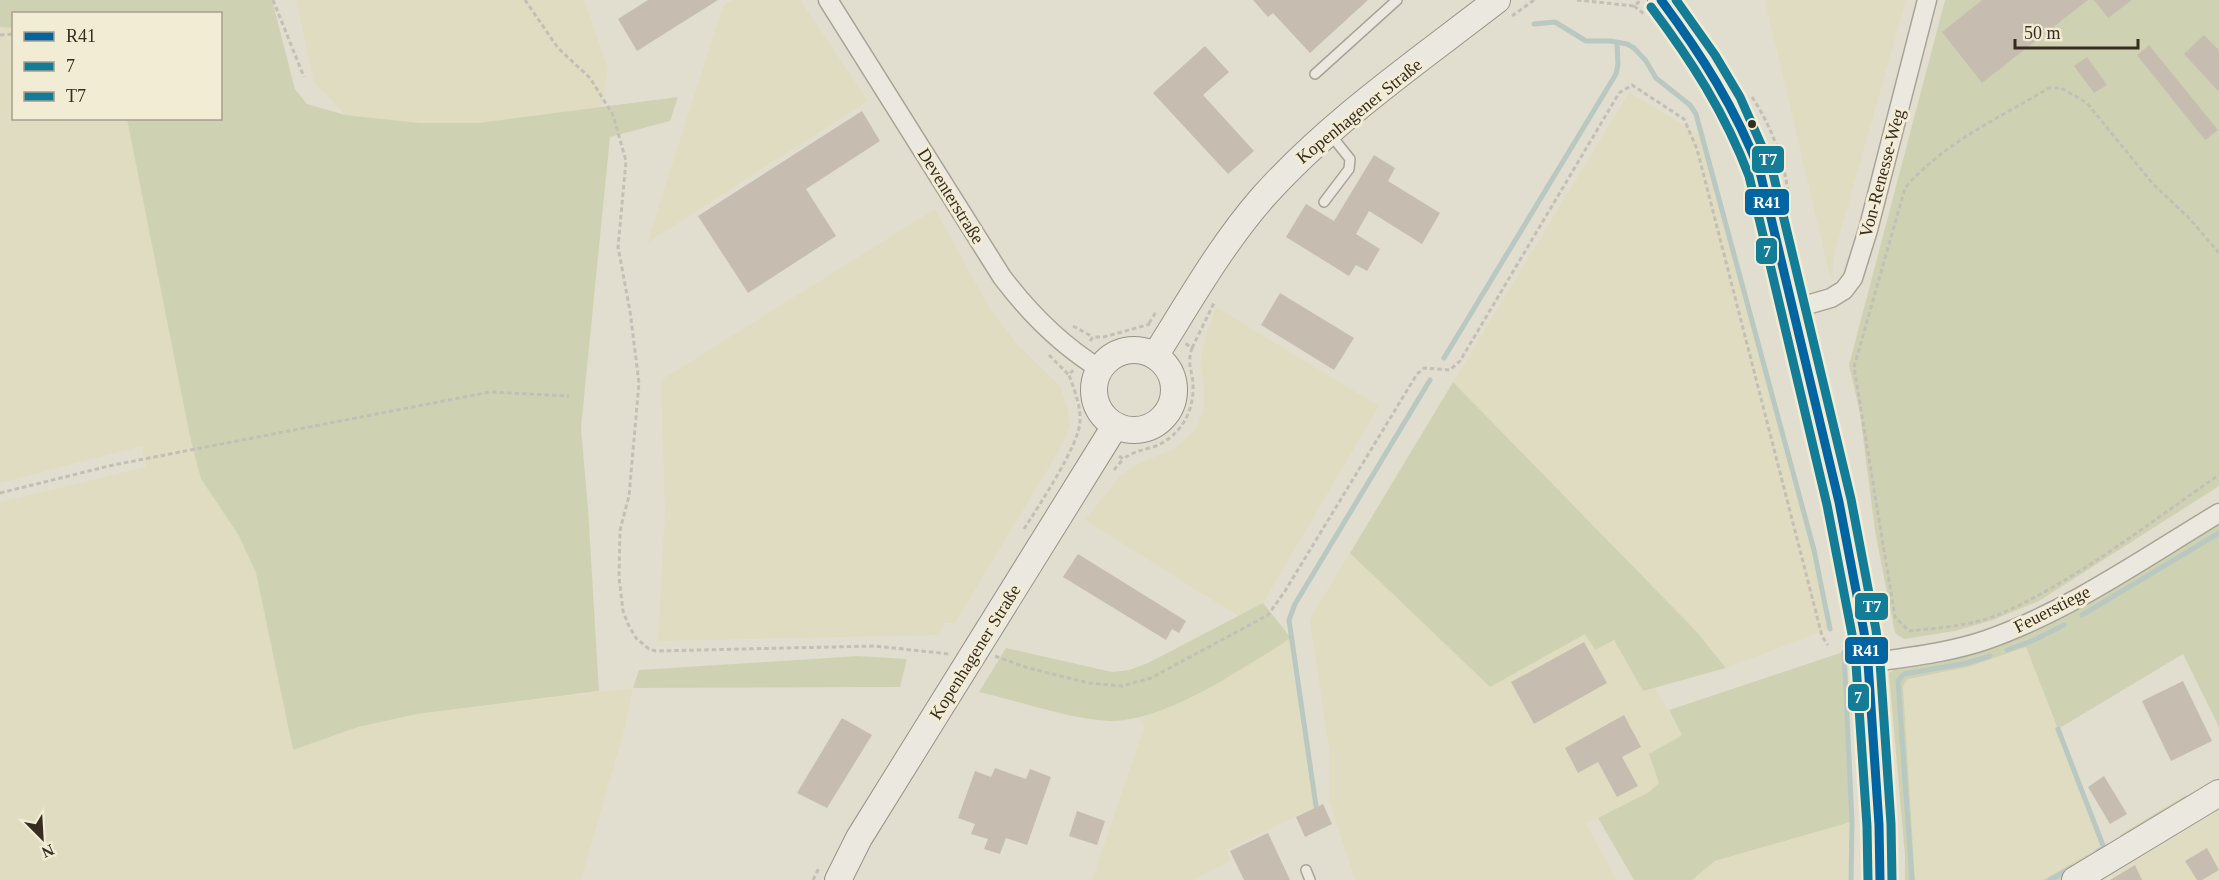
<svg xmlns="http://www.w3.org/2000/svg" width="2219" height="880" font-family="Georgia,serif">
  <rect width="100%" height="100%" fill="#e2decf"/>
  <g fill="#e0dcc1">
    <path d="M296,0h288l24,69 -7,38 -123,16h-58l-75,-8 -31,-33z"/>
    <path d="M732,0h68l68,101 -221,142 76,-237z"/>
    <path d="M1765,0h141l-71,251 -4,30z"/>
    <path d="M0,27l13,1 1,90 113,1 63,318 11,42 38,57 17,37 37,177 65,-23 59,-13 216,-26 -8,40 -44,152h-581v-378l146,-35 -4,-21 -142,37z"/>
    <path d="M1629,92l73,44 111,414 16,79 -103,39 -18,-24 -255,-262z"/>
    <path d="M935,209l55,100 28,36 42,41 8,24 2,16 -7,18 -108,179h-11l-6,12 -280,6 7,-126 -4,-135z"/>
    <path d="M1216,307l163,99 -116,197 -25,13 -153,-96 36,-45 14,-10 42,-18 20,-19 7,-20v-25l-4,-21 5,-24z"/>
    <path d="M1350,553l103,99 133,-18 28,6 29,50 12,-3 27,48 -33,19 10,29 -10,9 -63,32 31,56h-262l-26,-79v-53l-19,-126 3,-9z"/>
    <path d="M1291,638l25,169 -90,43 5,11 -38,19h-101l53,-155 -6,-7 28,-10 67,-34z"/>
    <path d="M2026,647l77,199 -60,34h-128l-12,-194 5,-7 60,-12z"/>
    <path d="M2219,810v70h-105l-2,-5z"/>
    <path d="M1849,823l-1,57h-156l23,-19z"/>
  </g>
  <g fill="#cfd2b2">
    <path d="M0,0h272l23,89 12,15 38,11 75,8h58l200,-26 -8,24 -60,16 -29,291 7,80 11,183 -182,23 -59,13 -65,23 -37,-177 -17,-37 -38,-57 -11,-42 -63,-318 93,-1v-104h-206l-1,14 -13,-1z"/>
    <path d="M1945,0h274v486l-180,115 -46,19 -38,11 -51,8 -9,-6 -20,-102 -15,-118 -11,-48z"/>
    <path d="M1453,382l244,250 29,36 -83,23 -29,-51 -19,10 -10,-16 -95,53 -140,-134z"/>
    <path d="M2219,525v202l-36,-73 -125,75 -32,-82 -58,20 -60,12 -5,7 12,194h-10v-24l-16,-183 6,-4 76,-14 43,-15 31,-14 164,-100z"/>
    <path d="M1263,603l28,35c-46,29 -127,85 -182,83 -41,-2 -90,-20 -130,-29l27,-44 106,24 17,-2 19,-7z"/>
    <path d="M1843,652l8,170 -136,39 -23,19h-58l-36,-62 51,-26 10,-9 -10,-29 33,-19 -13,-25z"/>
    <path d="M858,656l49,3 -7,28 -267,1 6,-18z"/>
    <path d="M2186,795l-2,8 -60,38 -4,-6z"/>
    <path d="M2108,843l4,5 -52,32h-17z"/>
  </g>
  <g fill="none" stroke-linecap="round" stroke-linejoin="round">
    <g stroke="#b9c8c0" stroke-width="5">
      <path d="M1534,24l21,-2 31,19h24l17,3 7,4 12,13 10,17 34,27 6,9 118,436 16,79"/>
      <path d="M1444,358l172,-284 2,-9 -1,-22"/>
      <path d="M2082,615l137,-82"/>
      <path d="M2007,650l27,-10 30,-15"/>
      <path d="M1844,652l8,170 -1,58"/>
      <path d="M2058,729l46,119 -6,3"/>
      <path d="M1316,806l-27,-186 6,-16 135,-224"/>
      <path d="M1912,880l-14,-199 6,-7 63,-11 23,-7"/>
      <path d="M2050,880l23,-13"/>
    </g>
  </g>
  <g fill="#c6bdb0">
    <path d="M648,0h70l-81,51 -19,-32z"/>
    <path d="M1253,0h115l-58,53 -37,-40 -5,4z"/>
    <path d="M1982,0h106l-106,83 -40,-51z"/>
    <path d="M2094,0h38l-24,18z"/>
    <path d="M2204,35l15,15v42l-35,-38z"/>
    <path d="M2149,45l69,85 -13,10 -68,-85z"/>
    <path d="M1205,46l24,26 -26,23 51,56 -26,23 -75,-81z"/>
    <path d="M2087,57l20,28 -13,8 -20,-27z"/>
    <path d="M862,111l18,30 -74,48 30,47 -88,57 -50,-77z"/>
    <path d="M1374,155l21,13 -7,13 52,32 -18,31 -53,-33 -13,23 24,15 -13,22 -11,-6 -7,11 -63,-39 20,-33 28,17z"/>
    <path d="M1280,293l74,45 -20,32 -73,-45z"/>
    <path d="M1078,554l108,67 -7,12 -7,-4 -6,11 -103,-63z"/>
    <path d="M1584,642l23,41 -73,41 -23,-42z"/>
    <path d="M2183,681l29,60 -41,20 -29,-60z"/>
    <path d="M1624,715l17,32 -19,10 16,29 -21,11 -19,-35 -20,11 -13,-25z"/>
    <path d="M842,718l30,17 -45,73 -30,-15z"/>
    <path d="M995,768l31,11 4,-10 21,8 -24,68 -21,-7 -6,16 -16,-5 4,-10 -17,-5 4,-10 -17,-6 17,-47 16,6z"/>
    <path d="M2104,776l23,38 -17,10 -22,-37z"/>
    <path d="M1323,804l9,20 -27,13 -9,-20z"/>
    <path d="M1077,811l28,10 -8,24 -28,-9z"/>
    <path d="M1268,833l22,47h-46l-14,-29z"/>
    <path d="M2207,848l12,22 -17,10h-5l-12,-19z"/>
    <path d="M2135,865l7,15h-32z"/>
  </g>
  <g fill="none" stroke-linecap="round" stroke-linejoin="round">
    <defs>
      <g id="service">
        <path d="M1315,74l82,-74"/>
        <path d="M1324,202l25,-33 1,-10 -20,-25"/>
        <path d="M1306,870l4,10"/>
      </g>
      <g id="minor">
        <path d="M828,0l174,277c28,37 59,68 98,92"/>
        <path d="M1793,309l38,-11 13,-8 9,-12 15,-48 59,-230"/>
        <path d="M1868,663c39,-6 80,-10 118,-23 83,-29 158,-82 233,-127"/>
      </g>
      <g id="secondary">
        <path d="M1661,0c43,58 75,103 99,172l79,330 25,130 4,31 11,162 1,55"/>
        <circle cx="1134" cy="390" r="40"/>
        <path d="M1155,356c34,-54 66,-111 108,-159 68,-76 154,-135 234,-197"/>
        <path d="M838,880l21,-42 256,-412"/>
        <path d="M2075,880l144,-87"/>
      </g>
    </defs>
    <use href="#service" stroke="#a8a397" stroke-width="12"/>
    <use href="#minor" stroke="#a8a397" stroke-width="21"/>
    <use href="#secondary" stroke="#979288" stroke-width="28"/>
    <g stroke="#c3bfb6" stroke-width="3" stroke-dasharray="4.5 3" stroke-linecap="butt">
      <path d="M273,0l31,77"/>
      <path d="M525,0l33,48 32,30 23,37 13,46 -8,86 12,64 9,72 -10,113 -9,34 -1,47 4,34 5,13 8,14 13,11 7,2 219,-5 74,8"/>
      <path d="M1577,0l57,6 7,-6"/>
      <path d="M1634,6l10,8"/>
      <path d="M1512,16l22,-16"/>
      <path d="M0,35l14,-1"/>
      <path d="M1752,97c20,30 33,66 37,102"/>
      <path d="M2219,253l-30,-35 -36,-34 -66,-81 -26,-15h-12c-50,30 -106,55 -144,100l-51,179 41,250 14,14c28,-3 59,-5 86,-15 76,-31 155,-94 224,-141"/>
      <path d="M1149,323l7,-11"/>
      <path d="M1073,326l20,11"/>
      <path d="M1090,341l3,-4h11l46,-13"/>
      <path d="M1192,348l22,-45"/>
      <path d="M1049,355l20,20"/>
      <path d="M1119,456l4,3c10,-7 19,-9 30,-12 25,-9 40,-32 40,-58 1,-17 -7,-22 -1,-41l-7,-5"/>
      <path d="M1114,470l9,-11"/>
      <path d="M0,493l113,-28 377,-73 79,4"/>
      <path d="M1024,529c14,-22 56,-85 56,-108 1,-15 -6,-32 -11,-46l4,-5"/>
      <path d="M995,656l33,12 61,15 33,3 29,-8 117,-63 17,-24 132,-217 7,-6 26,2 10,-9 159,-268 13,-8 52,34 13,30 125,487 6,9"/>
      <path d="M813,880l6,-12"/>
    </g>
    <use href="#service" stroke="#ebe8df" stroke-width="9"/>
    <use href="#minor" stroke="#ebe8df" stroke-width="18"/>
    <use href="#secondary" stroke="#ebe8df" stroke-width="26"/>
    <defs>
      <path id="bus-1" d="M1661,0c40,54 75,109 99,172l79,330 25,130 4,31 11,162 1,55"/>
      <path id="bus-2" d="M1651,7c40,53 74,106 98,169l78,329 25,129 4,30 11,162 1,54"/>
      <path id="bus-3" d="M1676,0l39,55 25,42 32,72 79,330 25,131 4,32 11,162 1,56"/>
    </defs>
    <use href="#bus-1" stroke="#f2ecd5" stroke-width="14"/>
    <use href="#bus-2" stroke="#f2ecd5" stroke-width="14"/>
    <use href="#bus-3" stroke="#f2ecd5" stroke-width="14"/>
    <use href="#bus-1" stroke="#0065a1" stroke-width="9"/>
    <use href="#bus-2" stroke="#137c97" stroke-width="9"/>
    <use href="#bus-3" stroke="#137c97" stroke-width="9"/>
  </g>
  <circle fill="#362c20" stroke="#f2ecd5" stroke-width="2" cx="1752" cy="124" r="5"/>
  <g text-anchor="middle" dominant-baseline="central" stroke-width="6" stroke-linejoin="round" paint-order="stroke">
    <g font-size="18" fill="#362c20" stroke="#f2ecd5">
      <text transform="translate(1359 111) rotate(-39)">Kopenhagener Straße</text>
      <text transform="translate(1882 173) rotate(-75)">Von-Renesse-Weg</text>
      <text transform="translate(951 196) rotate(58)">Deventerstraße</text>
      <text transform="translate(2052 609) rotate(-27)">Feuerstiege</text>
      <text transform="translate(975 652) rotate(-58)">Kopenhagener Straße</text>
    </g>
  </g>
  <g stroke="#f2ecd5" stroke-width="2">
    <rect x="1751" y="145" width="34" height="29" rx="6" fill="#137c97"/>
    <rect x="1744" y="188" width="46" height="28" rx="6" fill="#0065a1"/>
    <rect x="1755" y="237" width="23" height="28" rx="6" fill="#137c97"/>
    <rect x="1854" y="592" width="35" height="29" rx="6" fill="#137c97"/>
    <rect x="1844" y="636" width="45" height="29" rx="6" fill="#0065a1"/>
    <rect x="1847" y="683" width="23" height="29" rx="6" fill="#137c97"/>
  </g>
  <g font-size="16" text-anchor="middle" font-weight="bold" fill="#fff">
    <text x="1768" y="165">T7</text>
    <text x="1767" y="208">R41</text>
    <text x="1767" y="257">7</text>
    <text x="1872" y="612">T7</text>
    <text x="1866" y="656">R41</text>
    <text x="1858" y="703">7</text>
  </g>
  <rect x="12" y="12" width="210" height="108" fill="#f2ecd5" stroke="#a79f8d" stroke-width="1.5"/>
  <rect x="24" y="32" width="30" height="9" fill="#0065a1" stroke="#a79f8d" stroke-width="1.5"/>
  <text x="66" y="42" font-size="18" fill="#362c20">R41</text>
  <rect x="24" y="62" width="30" height="9" fill="#137c97" stroke="#a79f8d" stroke-width="1.5"/>
  <text x="66" y="72" font-size="18" fill="#362c20">7</text>
  <rect x="24" y="92" width="30" height="9" fill="#137c97" stroke="#a79f8d" stroke-width="1.5"/>
  <text x="66" y="102" font-size="18" fill="#362c20">T7</text>
  <g transform="translate(42 838) rotate(156)" stroke="#f2ecd5" stroke-width="4.5" paint-order="stroke">
  <path d="M0-4.5L10 22L0 15L-10 22Z" fill="#362c20"/>
  <text y="-9" font-size="16" font-weight="bold" text-anchor="middle" fill="#362c20">N</text>
  </g>
  <path d="M2015 39v9h123v-9" fill="none" stroke="#362c20" stroke-width="3"/>
  <text x="2024" y="39" font-size="18" fill="#362c20" stroke="#f2ecd5" stroke-width="4.5" paint-order="stroke">50 m</text>
</svg>
